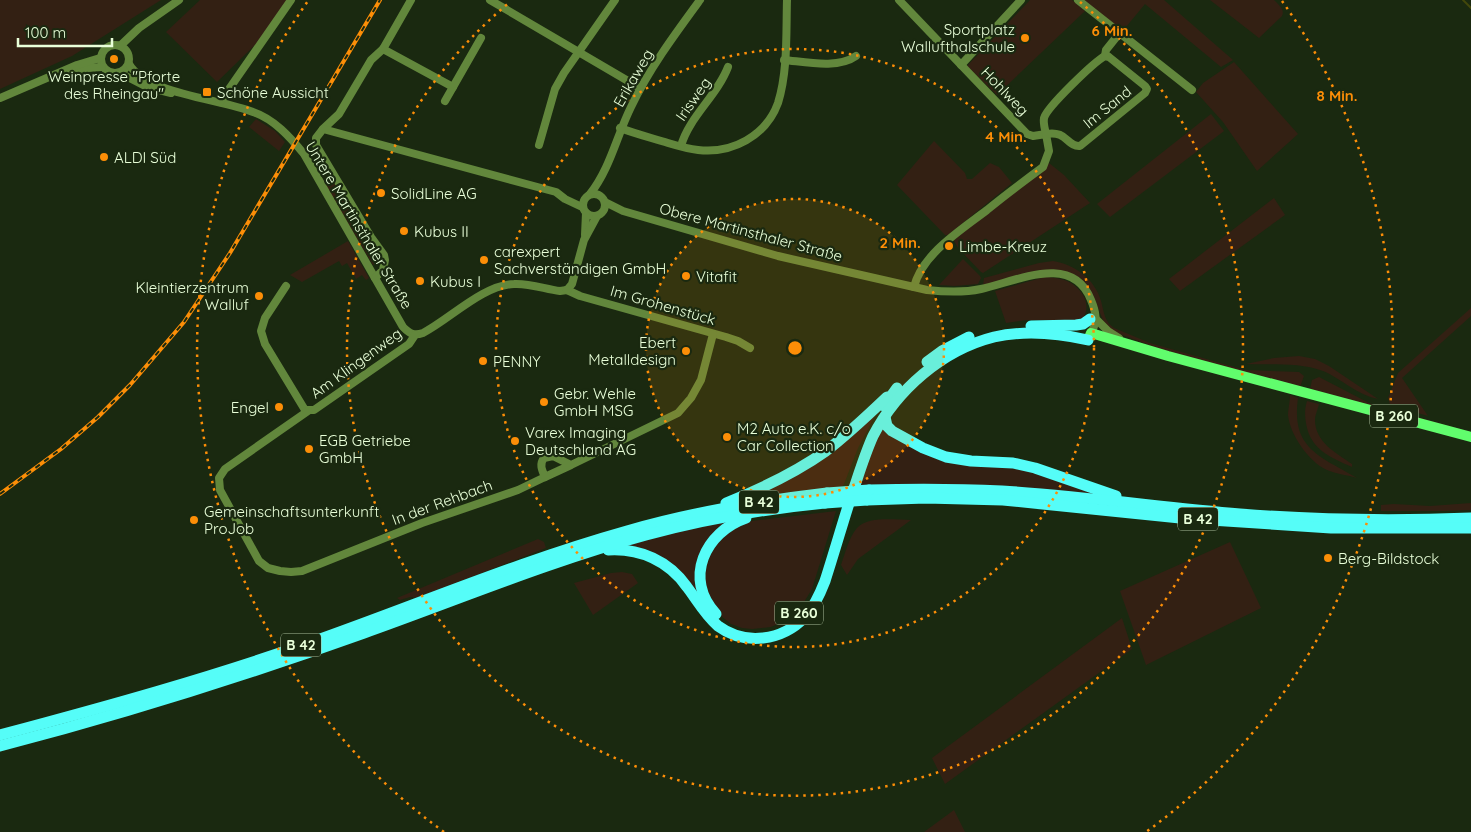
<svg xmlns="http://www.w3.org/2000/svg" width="1471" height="832" font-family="Quicksand,sans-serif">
  <rect width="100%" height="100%" fill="#1a2910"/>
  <g fill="#332013">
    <path d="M0,0h161l-89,56 -72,33z"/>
    <path d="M200,0h88l-30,42 -41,40 -51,-50z"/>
    <path d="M1030,0h42l13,11 -88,84 -30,-29z"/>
    <path d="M1081,0h83l69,60 -12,7 -76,-63 -24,29z"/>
    <path d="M1210,0h64c5,5 11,9 8,16l-23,22z"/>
    <path d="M1234,62l64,72 -41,37 -34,-49 -27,-30 7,-9z"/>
    <path d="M1211,114l13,17 -114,86 -13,-13z"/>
    <path d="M256,119l19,12 10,11 -6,9 -30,-24z"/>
    <path d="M934,141l31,32 2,6h5l18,-16 9,4 13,16 -64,52h-3l-48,-50z"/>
    <path d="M322,163l45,74 15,20 -4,6 -5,2 -50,-84 2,-4 -7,-12z"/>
    <path d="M1049,163l15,12 26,28 -107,70 -2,-1 -23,-24 -5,-9z"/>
    <path d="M1274,198l11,17 -105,76 -11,-12z"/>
    <path d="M348,241l21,37 -3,2 -4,-5 -6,4 -9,-16 -5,3 -3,-5 -37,21 -12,-7z"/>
    <path d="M963,259l17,17 1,2 -3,6 -23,2 -16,-1z"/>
    <path d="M1053,261c21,3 42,18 48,40 3,11 3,20 13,27l36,15 95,27 54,2 5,4 -4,11 -132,-35 -54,-20 -10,-9 -10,-26 -5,-8 -21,-16 -9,-3h-20l-56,16 1,-8 55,-15z"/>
    <path d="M1045,277c6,0 13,1 19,3 16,5 30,24 18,40h-55l-21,3 -11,-32z"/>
    <path d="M1471,308v8l-69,62 26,38 -38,-11 -2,-7 10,-25z"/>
    <path d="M1299,356l16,3 14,7 49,33c-21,-4 -36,-20 -55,-28 -24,-9 -52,-6 -77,-7l28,-6z"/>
    <path d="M1319,377l52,27 100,28v2l-161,-45 2,-9z"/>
    <path d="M1290,395l8,3c-7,51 22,58 59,80 -9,-3 -21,-4 -30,-8 -18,-8 -37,-35 -39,-55 0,-6 2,-13 2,-20z"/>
    <path d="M1307,401l12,3c-1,5 -4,11 -4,16 0,22 21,33 37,44v3c-20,-9 -39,-16 -45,-39 -2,-10 -3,-17 0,-27z"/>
    <path d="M877,412l-19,36 -14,36 -4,5 -96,12z"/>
    <path d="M883,425l31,22 101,20 89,29 -248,-9z"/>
    <path d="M1471,503v7l-26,1h-64v-6l13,-1 36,2z"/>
    <path d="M836,511l-24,78 -11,18 -12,12 -18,8 -19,2 -10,-1 -11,-4 -16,-13 -12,-28 10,-39 29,-22z"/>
    <path d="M911,520l-53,39 -11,16 -6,-10c4,-11 8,-28 16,-37 11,-12 38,-8 54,-8z"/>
    <path d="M731,521l-17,14 -13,60 -20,-19 -63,-28 61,-17z"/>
    <path d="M538,539l6,3 2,6 -129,50 -7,-1 -10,3 -3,-2z"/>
    <path d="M1230,542l31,66 -115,57 -26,-74z"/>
    <path d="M622,572l10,2 6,9 -45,32 -19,-32 37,-10z"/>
    <path d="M1122,618l10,31 -187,135 -13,-26z"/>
    <path d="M954,810l11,22h-41z"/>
  </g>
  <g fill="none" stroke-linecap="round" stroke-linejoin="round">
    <path stroke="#42470b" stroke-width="2" d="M1463,0l8,8"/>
    <g stroke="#62873c" stroke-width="8">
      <path d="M490,0l150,88"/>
      <path d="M899,0l128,134 6,2 13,-2 3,17 -6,16c-19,14 -38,28 -56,43 -26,20 -65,44 -73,77"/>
      <path d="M1078,0l114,90"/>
      <circle cx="115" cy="59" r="14"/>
      <path d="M120,46l19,-18 40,-28"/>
      <path d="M383,49l70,38"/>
      <path d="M1105,56l4,1 36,29 2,3 -2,4 -65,53c-13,1 -13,-16 -34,-12 -1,-5 -3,-10 -2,-16 3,-11 50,-56 61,-62z"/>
      <path d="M1105,56l1,-6 12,-15"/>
      <path d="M784,60c22,2 54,9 72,-4"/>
      <path d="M129,64c17,30 93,35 124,48 21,7 37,25 51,42l99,173c7,7 11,9 20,6 27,-14 60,-48 91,-49 15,-1 31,5 46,7l7,-1"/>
      <path d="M961,65l60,-65"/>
      <path d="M67,73l21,-5 14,-1"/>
      <path d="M120,73l27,14 24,6"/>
      <path d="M0,98l77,-33 23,-7"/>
      <path d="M445,101l36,-63"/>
      <path d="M220,102l71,-102"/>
      <path d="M620,128c16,6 32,10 48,15 10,3 20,6 30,7 34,4 68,-14 80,-47 10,-32 8,-70 9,-103"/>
      <path d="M323,129l16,-15 32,-54 12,-11 28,-49"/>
      <path d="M539,145l16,-56 9,-16 51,-73"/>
      <path d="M681,146c8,-29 36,-50 47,-79"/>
      <circle cx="594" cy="205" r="11"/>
      <path d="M590,194c20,-25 27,-59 41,-87 18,-38 44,-73 69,-107"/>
      <path d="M605,202l18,9 155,45 149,34c18,2 36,3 54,-1 34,-7 91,-37 110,11 5,12 7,21 0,33"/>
      <path d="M585,235l1,-22"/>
      <path d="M375,278l8,-8 2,-10 -1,-5 -13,-18 -55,-92v-7l7,-9 233,63 9,7 17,8"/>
      <path d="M286,286l-21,32 -4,13 4,13 40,66h9l95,-66 6,-9"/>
      <path d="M567,290l13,6 146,41 12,4 12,7"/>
      <path d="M567,290l5,-6 12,-44 13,-24"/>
      <path d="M1096,319l12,12 11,7"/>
      <path d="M308,411l-83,58 -6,9 1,12 39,71 9,7 12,3 11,1 11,-1 120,-48 96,-33 27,-13"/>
      <path d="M571,465l-26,12c-3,-7 -6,-13 -1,-19l9,-2 18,9 107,-52 13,-15 10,-18 12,-46"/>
    </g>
    <path stroke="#61fd6d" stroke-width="10" d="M1088,340l3,-7 77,23 303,81"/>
    <g stroke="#55fdf8" stroke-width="11">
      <path d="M1031,326l45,-1 7,-1 7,-5"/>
      <path d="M927,362l15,-11 27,-14"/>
      <path d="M884,406l13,-18"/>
      <path d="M885,417l2,9 5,5 31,17 23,9 25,4 42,2 22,5 81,28"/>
      <path d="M869,490c44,-1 89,-1 133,1 79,5 158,16 238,23 77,6 154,7 231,4"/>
      <path d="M867,500l59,-2 77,2 177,18 151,10h140"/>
      <path d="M726,503c35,-14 69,-30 100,-52 21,-16 41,-35 61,-54"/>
      <path d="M608,550c32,-2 61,11 79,37 10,13 18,28 31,39 27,20 64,15 87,-9 9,-10 15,-23 20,-36 9,-28 17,-56 26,-84 7,-20 13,-41 22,-61 24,-46 69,-86 121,-99 31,-7 63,-4 94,3"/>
      <path d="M716,614c-33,-35 -11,-82 30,-96"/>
      <path d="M0,735c105,-28 210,-57 312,-93 105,-37 208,-81 315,-111 65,-19 132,-30 200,-38"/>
      <path d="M0,746c123,-32 244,-70 364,-113 93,-33 186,-72 282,-98 59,-16 118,-26 179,-32"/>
    </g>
    <defs>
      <path id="rail" d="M0,494l61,-45 37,-32 32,-32 54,-63 46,-69 150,-253"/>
    </defs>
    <use href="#rail" stroke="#fc8e07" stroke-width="4"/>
    <use href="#rail" stroke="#1a2910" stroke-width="2" stroke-dasharray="5.5" stroke-linecap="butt"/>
    <g stroke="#55fdf8" stroke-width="11">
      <path d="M827,493l42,-3"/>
      <path d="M825,503l42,-3"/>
    </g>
  </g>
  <circle cx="795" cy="348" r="149" fill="#fc8e07" fill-opacity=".12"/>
  <g fill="none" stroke="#fc8e07" stroke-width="2.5" stroke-dasharray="2.5 5">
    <circle cx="795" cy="348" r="149"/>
    <circle cx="795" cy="348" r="299"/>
    <path d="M1080 2A448 448 0 1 1 510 2"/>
    <path d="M444 832A598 598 0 0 1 308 1M1282 1A598 598 0 0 1 1146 832"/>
  </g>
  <g fill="#fc8e07" stroke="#1a2910" stroke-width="2">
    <circle cx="1025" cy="38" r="5"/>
    <circle cx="114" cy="59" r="5"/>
    <rect x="202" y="87" width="10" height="10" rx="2.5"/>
    <circle cx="104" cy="157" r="5"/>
    <circle cx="381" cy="193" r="5"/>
    <circle cx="404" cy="231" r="5"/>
    <circle cx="949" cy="246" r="5"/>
    <circle cx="484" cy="260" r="5"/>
    <circle cx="686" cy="276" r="5"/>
    <circle cx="420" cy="281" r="5"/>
    <circle cx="259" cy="296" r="5"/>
    <circle cx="686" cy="351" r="5"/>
    <circle cx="483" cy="361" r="5"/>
    <circle cx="544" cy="402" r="5"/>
    <circle cx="279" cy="407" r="5"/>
    <circle cx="727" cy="437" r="5"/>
    <circle cx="515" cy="441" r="5"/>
    <circle cx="309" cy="449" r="5"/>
    <circle cx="194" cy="520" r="5"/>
    <circle cx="1328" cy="558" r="5"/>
  </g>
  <g text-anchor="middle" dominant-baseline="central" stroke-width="4.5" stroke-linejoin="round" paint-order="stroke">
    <g fill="#1a2910" stroke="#abbf9d" stroke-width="1">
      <rect x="1370" y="404.5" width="48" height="23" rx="4"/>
      <rect x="739" y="490.5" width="40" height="23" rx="4"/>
      <rect x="1178" y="507.5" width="40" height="23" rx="4"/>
      <rect x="775" y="601.5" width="48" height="23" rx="4"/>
      <rect x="281" y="633.5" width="40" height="23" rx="4"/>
    </g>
    <g font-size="14" font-weight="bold" fill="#e9ffd9">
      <text x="1394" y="416">B 260</text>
      <text x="759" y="502">B 42</text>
      <text x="1198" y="519">B 42</text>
      <text x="799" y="613">B 260</text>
      <text x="301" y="645">B 42</text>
    </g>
    <g font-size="15" fill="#e9ffd9" stroke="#1a2910" text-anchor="start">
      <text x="1015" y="29" text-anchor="end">Sportplatz<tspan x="1015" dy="17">Wallufthalschule</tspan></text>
      <text x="114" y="76" text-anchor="middle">Weinpresse "Pforte<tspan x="114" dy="17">des Rheingau"</tspan></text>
      <text x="217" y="92">Schöne Aussicht</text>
      <text x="114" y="157">ALDI Süd</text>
      <text x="391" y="193">SolidLine AG</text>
      <text x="414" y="231">Kubus II</text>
      <text x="959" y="246">Limbe-Kreuz</text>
      <text x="494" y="251">carexpert<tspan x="494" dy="17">Sachverständigen GmbH</tspan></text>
      <text x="696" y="276">Vitafit</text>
      <text x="430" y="281">Kubus I</text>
      <text x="249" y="287" text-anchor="end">Kleintierzentrum<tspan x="249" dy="17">Walluf</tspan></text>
      <text x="676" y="342" text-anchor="end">Ebert<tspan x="676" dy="17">Metalldesign</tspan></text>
      <text x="493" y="361">PENNY</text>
      <text x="554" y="393">Gebr. Wehle<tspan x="554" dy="17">GmbH MSG</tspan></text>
      <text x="269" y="407" text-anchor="end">Engel</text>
      <text x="737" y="428">M2 Auto e.K. c/o<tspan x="737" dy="17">Car Collection</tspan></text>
      <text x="525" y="432">Varex Imaging<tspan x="525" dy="17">Deutschland AG</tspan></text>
      <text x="319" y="440">EGB Getriebe<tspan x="319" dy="17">GmbH</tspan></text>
      <text x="204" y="511">Gemeinschaftsunterkunft<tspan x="204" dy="17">ProJob</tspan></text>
      <text x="1338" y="558">Berg-Bildstock</text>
    </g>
    <g font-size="15" fill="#e9ffd9" stroke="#1a2910">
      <text transform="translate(633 78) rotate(-60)">Erikaweg</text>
      <text transform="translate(1005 91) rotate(46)">Hohlweg</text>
      <text transform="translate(693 99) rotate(-55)">Irisweg</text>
      <text transform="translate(1107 107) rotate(-39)">Im Sand</text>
      <text transform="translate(359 225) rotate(59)">Untere Martinsthaler Straße</text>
      <text transform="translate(751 232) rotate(15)">Obere Martinsthaler Straße</text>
      <text transform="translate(663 305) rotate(16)">Im Grohenstück</text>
      <text transform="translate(356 363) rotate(-36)">Am Klingenweg</text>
      <text transform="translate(442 502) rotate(-20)">In der Rehbach</text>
    </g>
  </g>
  <circle cx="795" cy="348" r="8" fill="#fc8e07" stroke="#1a2910" stroke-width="2.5"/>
  <g font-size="15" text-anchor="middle" font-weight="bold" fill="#fc8e07" stroke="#1a2910" stroke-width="4.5" stroke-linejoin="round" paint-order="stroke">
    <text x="1112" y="36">6 Min.</text>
    <text x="1337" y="101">8 Min.</text>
    <text x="1006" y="142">4 Min.</text>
    <text x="900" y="248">2 Min.</text>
  </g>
  <path d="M18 38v8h94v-8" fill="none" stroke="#e9ffd9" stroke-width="2.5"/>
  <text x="25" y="38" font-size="15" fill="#e9ffd9" stroke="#1a2910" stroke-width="4" paint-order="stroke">100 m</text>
</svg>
